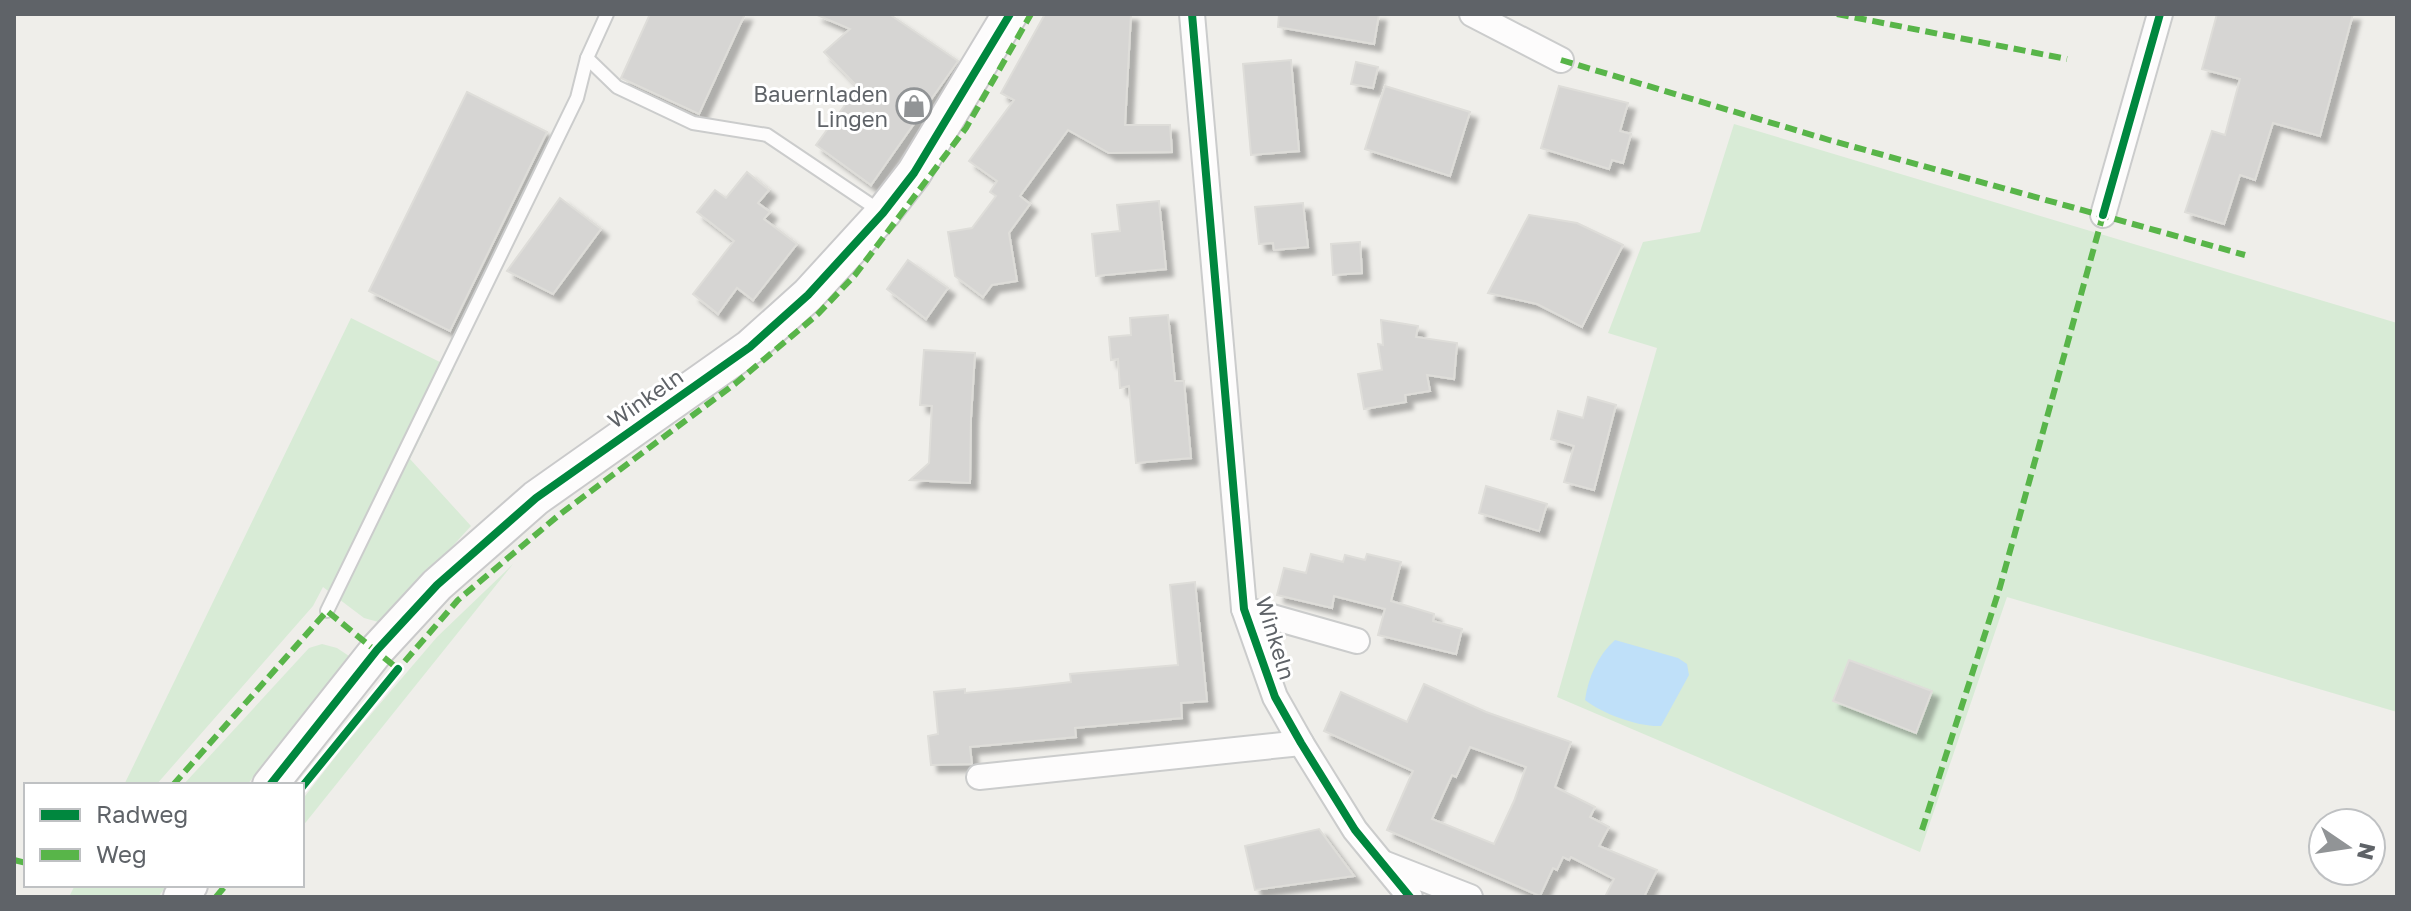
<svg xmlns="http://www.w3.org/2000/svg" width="2411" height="911" font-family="'Golos Text',sans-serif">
  <defs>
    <filter id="shadow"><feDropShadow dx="7" dy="7" stdDeviation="2" flood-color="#0004"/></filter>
  </defs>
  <rect width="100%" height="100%" fill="#efeeea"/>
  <g fill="#d8ebd6">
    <path d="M1734,124l663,199v389l-390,-115 -87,255 -363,-155 100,-349 -49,-15 35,-91 57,-10z"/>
    <path d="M351,318l103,51 -44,90 61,67 -89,97 -18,-5 -41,-31 -10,19 -157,179h-32z"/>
    <path d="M513,564l-211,263v-27l41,-53 94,-110z"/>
    <path d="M322,644l15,4 12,8 -102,129h-64l126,-137z"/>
    <path d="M75,885h92l-9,12h-89z"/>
  </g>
  <path fill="#bfe0f9" d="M1615,640l63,18 9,6 2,11 -28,51c-23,1 -58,-12 -76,-26 3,-22 13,-45 30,-60z"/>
  <g fill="#d6d5d3" stroke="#deddd9" stroke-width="2" fill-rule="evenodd" filter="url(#shadow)">
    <path d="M650,14h95l-46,100 -78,-36z"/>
    <path d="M815,14h74l69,47 -87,124 -55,-40 42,-58 -34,-35 26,-23z"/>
    <path d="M1045,14h86l-6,111h45l2,27 -63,1 -41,-23 -48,66 10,8 -21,29 8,48 -25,4 -9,12 -28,-21 -7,-44 24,-4 24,-32 -6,-4 7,-11 -28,-20 45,-61 -13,-7z"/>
    <path d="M1279,14h100l-5,30 -96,-17z"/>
    <path d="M2217,14h136l-33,122 -47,-13 -18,57 -15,-5 -16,49 -39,-12 27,-81 13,4 15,-56 -38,-10z"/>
    <path d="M1291,60l8,91 -48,4 -8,-91z"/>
    <path d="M1356,62l22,5 -5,21 -22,-4z"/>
    <path d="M1385,86l85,26 -20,64 -85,-27z"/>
    <path d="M1559,86l69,17 -8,28 11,3 -8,29 -11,-3 -3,9 -68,-21z"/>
    <path d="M467,92l80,40 -97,199 -81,-40z"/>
    <path d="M747,172l22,18 -11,13 12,9 -6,7 33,25 -44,56 -16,-12 -19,26 -25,-20 41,-53 -37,-29 18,-22 11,8z"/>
    <path d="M560,198l41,31 -48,65 -46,-23z"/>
    <path d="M1159,201l7,68 -70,7 -4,-42 28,-3 -3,-26z"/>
    <path d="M1303,203l5,44 -34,3 -1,-7 -14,1 -4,-37z"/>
    <path d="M1529,215l48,8 46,22 -41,82 -45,-23 -49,-11z"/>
    <path d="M1360,242l2,31 -29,2 -2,-31z"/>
    <path d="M908,260l40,28 -22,31 -39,-30z"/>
    <path d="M1168,315l7,66h9l7,77 -55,5 -7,-77 -9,2 -2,-29 -7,1 -2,-23 22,-2 -1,-17z"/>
    <path d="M1381,320l37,6 -2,11 41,6 -3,36 -27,-4 3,16 -25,4 1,7 -42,7 -6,-35 24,-4 -4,-26 5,1z"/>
    <path d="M924,350l51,3 -4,65 -1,65 -60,-3 19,-17 3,-57 -12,-1z"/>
    <path d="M1588,397l28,8 -22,85 -30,-8 10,-36 -23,-7 7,-28 25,7z"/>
    <path d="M1486,486l61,18 -8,27 -60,-18z"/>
    <path d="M1311,554l32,8 2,-7 20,5 2,-6 34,8 -10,39 43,13 -1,7 29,8 -6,25 -78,-19 7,-26 -51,-13 -2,12 -55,-13 7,-27 22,5z"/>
    <path d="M1195,582l12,119 -26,2 1,15 -107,10 1,9 -106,10 2,17 -41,1 -3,-29 10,-2 -4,-42 31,-3v4l53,-5 53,-6 -1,-8 108,-9 -8,-80z"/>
    <path d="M1849,660l83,31 -16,42 -83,-32z"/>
    <path d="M1424,684l62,28 85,30 -16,45 40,20 -5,10 19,10 -10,19 58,24 -13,27h-39l9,-18 -43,-22 -2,3 -6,-3 -6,13 -4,-2 -13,28 -153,-66 26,-59 -89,-40 17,-39 66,30zM1470,747l56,20 -12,34 -20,43 -62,-25 20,-44 4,2z"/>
    <path d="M1319,829l35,47 -99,14 -10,-44z"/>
  </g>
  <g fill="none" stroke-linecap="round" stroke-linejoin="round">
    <defs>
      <g id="lane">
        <path d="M607,14l-20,44 30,29 76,36 74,12 113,76"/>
        <path d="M327,611l250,-513 10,-40"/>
      </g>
      <g id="street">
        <path d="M1192,14l52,595 31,88 26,46 54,87 55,67"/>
        <path d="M1472,14l89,46"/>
        <path d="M2103,215l57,-201"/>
        <path d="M1244,609l113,32"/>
        <path d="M979,777l322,-34"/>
        <path d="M1383,863l87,34"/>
      </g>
      <g id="secondary">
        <path d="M270,785l107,-135 60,-65 99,-87 214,-151 58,-52 75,-82 31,-40 96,-159"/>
        <path d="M181,897l9,-12"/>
      </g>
    </defs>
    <use href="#lane" stroke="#cbcccc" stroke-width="16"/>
    <use href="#street" stroke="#cbcccc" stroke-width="28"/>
    <use href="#secondary" stroke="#cacacb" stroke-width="38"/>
    <use href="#lane" stroke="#fdfcfc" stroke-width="12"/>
    <use href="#street" stroke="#fdfcfc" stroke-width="24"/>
    <use href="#secondary" stroke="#fdfcfc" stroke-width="34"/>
    <g stroke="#58b549" stroke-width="6" stroke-dasharray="12 6" stroke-linecap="butt">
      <path d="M1837,14l230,45"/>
      <path d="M1561,60l268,80 416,115"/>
      <path d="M393,675l65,-75 101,-85 177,-132 82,-69 37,-39 111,-147 65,-114"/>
      <path d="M173,785l154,-174 71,58"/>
      <path d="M1922,830l78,-243 103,-372"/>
      <path d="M14,860l12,3"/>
      <path d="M216,897l10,-12"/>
    </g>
    <defs>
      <g id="cycleway">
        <path d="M1192,14l52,595 31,88 26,46 54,87 55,67"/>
        <path d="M2103,215l57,-201"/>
        <path d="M270,785l107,-135 60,-65 99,-87 214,-151 58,-52 75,-82 31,-40 96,-159"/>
        <path d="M302,787l96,-118"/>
      </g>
    </defs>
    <use href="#cycleway" stroke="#fff" stroke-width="13"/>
    <use href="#cycleway" stroke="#00873e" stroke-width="8"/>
  </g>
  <defs>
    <symbol id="shop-ring" viewBox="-11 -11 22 22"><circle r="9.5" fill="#fff" stroke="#919496" stroke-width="1.5"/><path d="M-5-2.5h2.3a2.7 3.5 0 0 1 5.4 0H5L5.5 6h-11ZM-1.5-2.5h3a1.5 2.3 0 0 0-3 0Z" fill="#919496"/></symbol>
  </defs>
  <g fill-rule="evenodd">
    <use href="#shop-ring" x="894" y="86" width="40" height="40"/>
  </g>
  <g text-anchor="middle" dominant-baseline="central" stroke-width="6" stroke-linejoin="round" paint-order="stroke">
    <g font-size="22" fill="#5f6368" stroke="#fff" text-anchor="end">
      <text x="888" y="93">Bauernladen<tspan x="888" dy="25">Lingen</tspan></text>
    </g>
    <g font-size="22" fill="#5f6368" stroke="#fff">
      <text transform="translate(645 398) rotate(-35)">Winkeln</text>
      <text transform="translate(1276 638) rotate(73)">Winkeln</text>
    </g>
  </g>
  <rect width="2411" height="911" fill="none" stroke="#5f6368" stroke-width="32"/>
  <rect x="24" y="783" width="280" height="104" fill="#ffffff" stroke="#bfc1c3" stroke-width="2"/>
  <rect x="40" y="809" width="40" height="12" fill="#00873e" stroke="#bfc1c3" stroke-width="2"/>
  <text x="96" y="823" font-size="24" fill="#5f6368">Radweg</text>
  <rect x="40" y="849" width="40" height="12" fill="#58b549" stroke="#bfc1c3" stroke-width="2"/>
  <text x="96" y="863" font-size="24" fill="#5f6368">Weg</text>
  <g transform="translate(2347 847) rotate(103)"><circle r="38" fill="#ffffff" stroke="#bfc1c3" stroke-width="2"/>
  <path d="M0-6L14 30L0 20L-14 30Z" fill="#919496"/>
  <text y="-12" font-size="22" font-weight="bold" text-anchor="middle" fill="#5f6368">N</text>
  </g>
</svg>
